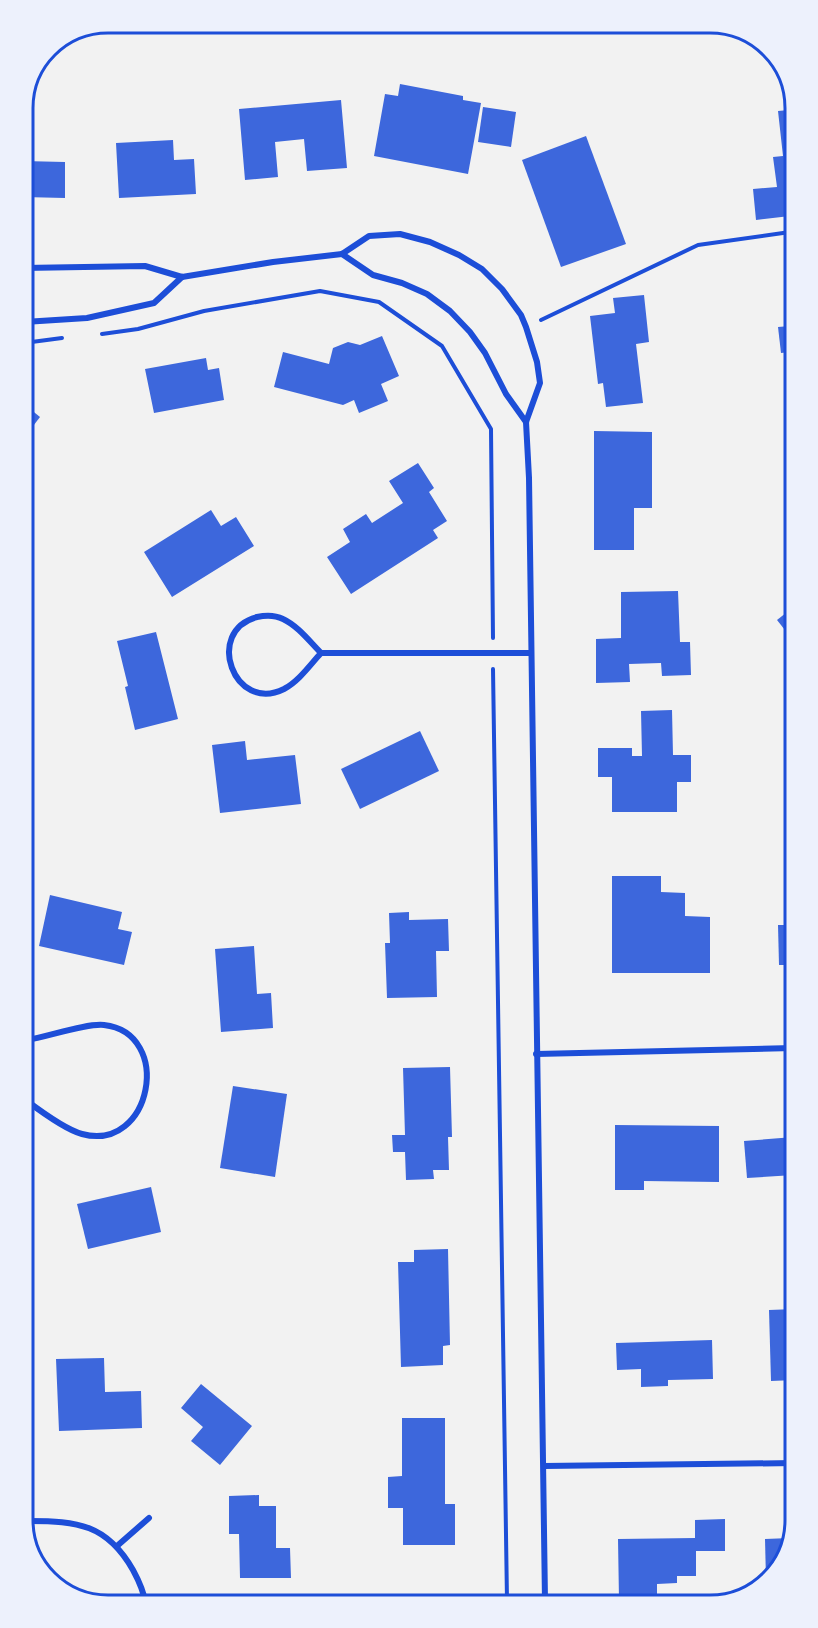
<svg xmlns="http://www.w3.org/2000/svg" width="818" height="1628" font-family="'Libre Baskerville',serif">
  <rect width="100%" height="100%" fill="#f2f2f2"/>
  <g fill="#3d67dc">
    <path d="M400,84l63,12v4l18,3 -13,71 -94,-18 11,-62 13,2z"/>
    <path d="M341,100l6,68 -40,3 -3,-32 -29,3 3,35 -33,3 -6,-71z"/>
    <path d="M483,107l33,5 -5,35 -33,-5z"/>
    <path d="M789,110l1,106 -34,4 -3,-31 24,-2 -4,-30 10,-1 -5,-45z"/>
    <path d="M586,136l40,108 -65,23 -39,-107z"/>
    <path d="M173,140l1,20 20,-1 2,35 -77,4 -3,-55z"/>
    <path d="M23,161l42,1v36l-42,-1z"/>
    <path d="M644,295l5,47 -13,2 7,59 -37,4 -3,-24 -5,1 -8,-68 25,-3 -2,-15z"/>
    <path d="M790,326v26l-9,1 -3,-26z"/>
    <path d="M382,336l17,40 -18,8 7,17 -29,12 -5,-13 -11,5 -69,-18 9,-35 46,12 4,-16 15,-6 12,3z"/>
    <path d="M206,358l2,12 11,-2 5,32 -70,13 -9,-44z"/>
    <path d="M24,404l16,13 -16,21z"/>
    <path d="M594,431l58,1v76h-18v42h-40z"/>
    <path d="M418,463l16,25 -5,4 18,29 -14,9 5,8 -87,56 -24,-37 23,-15 -7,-13 23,-15 6,9 31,-20 -14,-22z"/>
    <path d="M790,498l1,1v20l-5,-1z"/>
    <path d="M211,510l10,16 15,-9 18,29 -82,51 -28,-45z"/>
    <path d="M678,591l2,51h10l1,33 -29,1 -1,-13 -32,1 1,18 -34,1v-44l25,-1v-46z"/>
    <path d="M791,609l1,30 -15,-19z"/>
    <path d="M156,632l22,87 -43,11 -10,-43 3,-1 -11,-45z"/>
    <path d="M672,710l1,45h18v27h-14v30h-65v-35h-14v-29h34v8h10l-1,-45z"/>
    <path d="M420,731l19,40 -79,38 -19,-40z"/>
    <path d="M245,741l2,19 48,-5 6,49 -81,9 -8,-68z"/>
    <path d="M612,876h49v16l24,1v23l25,1v56h-98z"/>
    <path d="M50,895l72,17 -4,17 14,3 -8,33 -85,-19z"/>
    <path d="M409,912v8l39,-1 1,32h-13l1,46 -50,1 -2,-55h5l-1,-30z"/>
    <path d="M778,925h15v40h-14z"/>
    <path d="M254,946l3,48 14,-1 2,35 -52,4 -6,-83z"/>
    <path d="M450,1067l2,70h-4l1,33h-16l1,9 -28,1 -1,-28h-12l-1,-17h13l-2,-67z"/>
    <path d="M233,1086l54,8 -12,83 -55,-9z"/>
    <path d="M615,1125l104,1v56l-75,-1v9h-29z"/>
    <path d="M794,1137v38l-47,3 -3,-37z"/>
    <path d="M151,1187l10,45 -73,17 -11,-45z"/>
    <path d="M448,1249l2,96 -7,1v19l-42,2 -3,-105h16v-12z"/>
    <path d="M795,1309v71l-24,1 -2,-71z"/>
    <path d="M712,1340l1,39 -45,1v6l-27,1v-18l-24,1 -1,-27z"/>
    <path d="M104,1358l1,34 36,-1 1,37 -83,3 -3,-72z"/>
    <path d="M201,1384l51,42 -32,39 -29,-24 12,-14 -22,-19z"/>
    <path d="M402,1418h43v86h10v41h-52v-37h-15v-31l14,-1z"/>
    <path d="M259,1495v11h17v42h14l1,30h-51l-1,-44h-10v-38z"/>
    <path d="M725,1519v32h-29v25h-19v7l-20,1v16h-38l-1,-61 77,-1v-18z"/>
    <path d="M790,1538l-9,30 -15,12 -1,-41z"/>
  </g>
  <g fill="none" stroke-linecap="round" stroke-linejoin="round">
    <g stroke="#1d4ed8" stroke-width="4">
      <path d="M541,320l157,-75 92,-13"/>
      <path d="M102,334l36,-5 66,-18 116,-20 59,11 63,44 49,83 2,209"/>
      <path d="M24,343l38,-5"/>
      <path d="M493,669l14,932"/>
    </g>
    <g stroke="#1d4ed8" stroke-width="6">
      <path d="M342,254l31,21 29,8 25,11 23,17 20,21 15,21 21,41 20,28"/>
      <path d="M23,268l122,-2 37,11 91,-15 69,-8 27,-18 31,-2 30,8 29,13 23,14 20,20 19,26 5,12 11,35 3,21 -14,39 3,56 16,1123"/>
      <path d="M24,322l63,-4 67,-15 28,-26"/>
      <path d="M321,653c-11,12 -22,28 -37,36 -50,25 -80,-58 -27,-72 9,-2 18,-2 26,2 15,7 27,23 38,34h210"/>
      <path d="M27,1040c20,-3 59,-17 77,-15 70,8 48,128 -22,109 -15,-4 -43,-24 -55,-33"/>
      <path d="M536,1054l257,-6"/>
      <path d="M544,1466l251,-3"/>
      <path d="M29,1521c48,0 78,3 104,49 6,11 11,22 13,35"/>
      <path d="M117,1546l32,-28"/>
    </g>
  </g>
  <path d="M0 0H818V1628H0ZM108 33H710A75 75 0 0 1 785 108V1520A75 75 0 0 1 710 1595H108A75 75 0 0 1 33 1520V108A75 75 0 0 1 108 33Z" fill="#edf1fc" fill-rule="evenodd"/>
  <path fill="none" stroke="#1d4ed8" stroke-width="3" d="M108 33H710A75 75 0 0 1 785 108V1520A75 75 0 0 1 710 1595H108A75 75 0 0 1 33 1520V108A75 75 0 0 1 108 33Z"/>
</svg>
